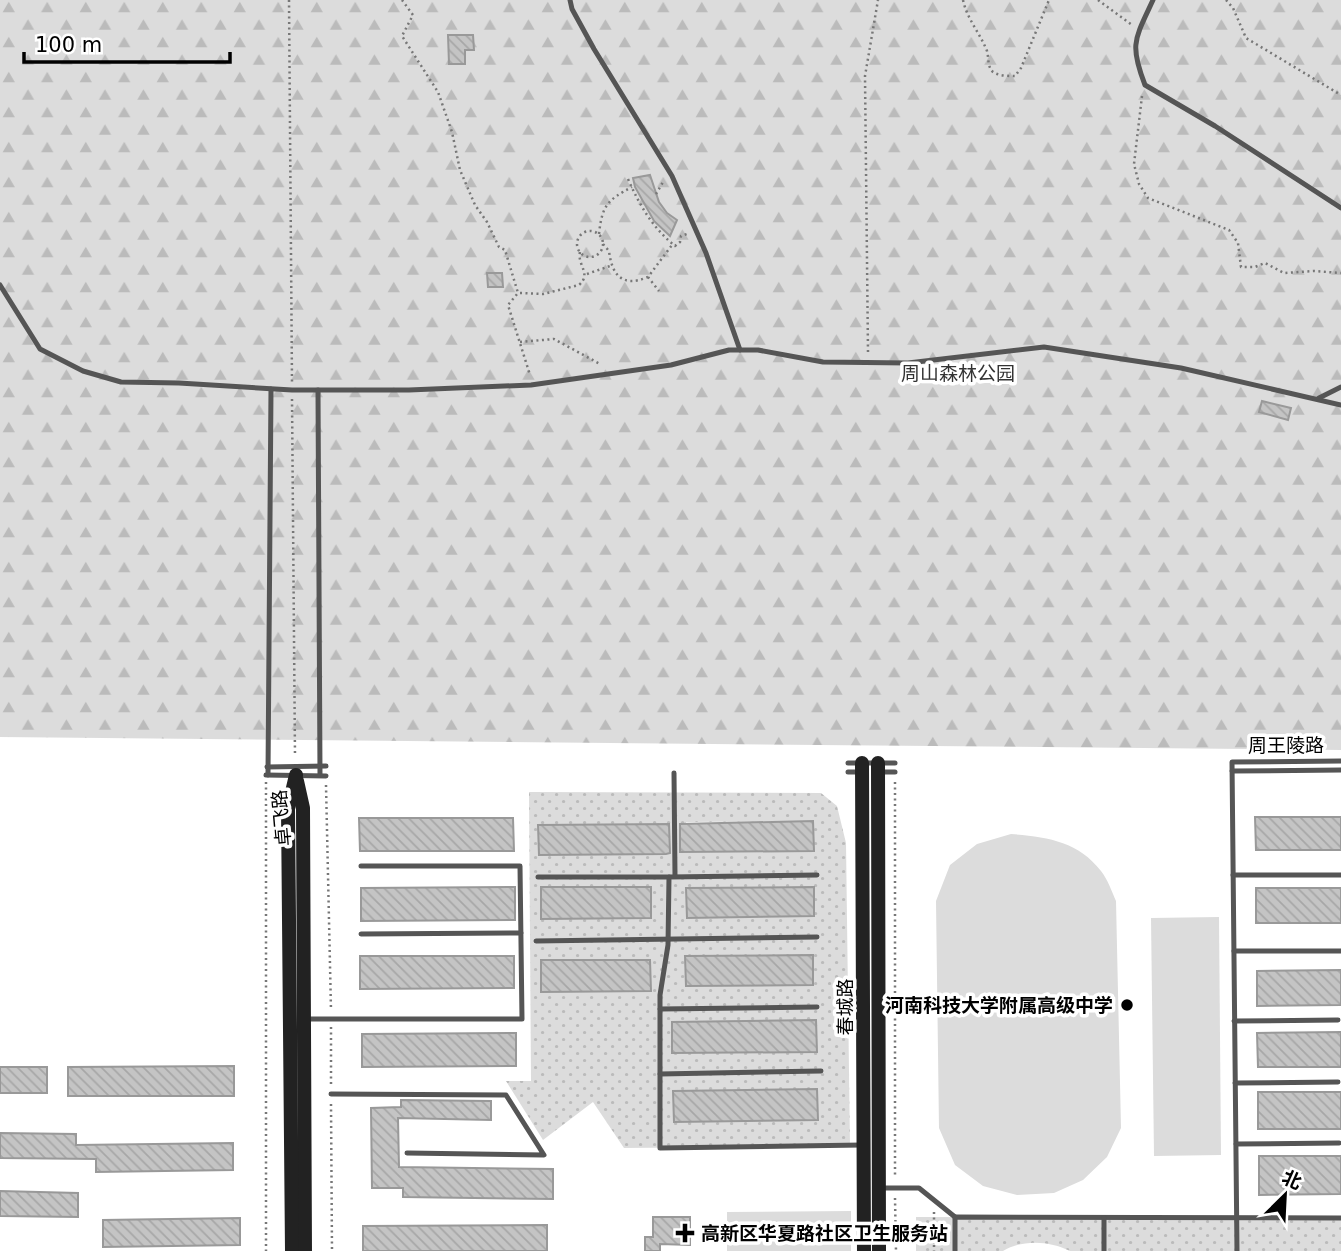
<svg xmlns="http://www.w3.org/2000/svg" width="1341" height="1251" font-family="'DejaVu Sans','Noto Sans SC',sans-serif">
  <defs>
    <pattern id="grass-dots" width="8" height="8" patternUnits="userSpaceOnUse" patternTransform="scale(1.75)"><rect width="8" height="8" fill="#dcdcdc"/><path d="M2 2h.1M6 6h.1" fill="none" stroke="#bbb" stroke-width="1.8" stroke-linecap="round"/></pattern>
    <pattern id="forest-firs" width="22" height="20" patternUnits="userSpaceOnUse" patternTransform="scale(1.75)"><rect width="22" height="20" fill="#dcdcdc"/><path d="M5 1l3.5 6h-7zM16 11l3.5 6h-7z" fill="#bbb"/></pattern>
    <pattern id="building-back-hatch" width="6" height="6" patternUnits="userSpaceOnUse" patternTransform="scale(1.75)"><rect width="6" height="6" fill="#c4c4c4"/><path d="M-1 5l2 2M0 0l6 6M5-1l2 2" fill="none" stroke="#a7a7a7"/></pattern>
  </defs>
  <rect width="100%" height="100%" fill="#fff"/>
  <g fill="url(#grass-dots)" fill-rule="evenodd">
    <path d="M529,792l292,1 16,13 9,37 4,303 -226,2 -31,-46 -50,38 -37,-59h25zM686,822l127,-1 1,30 -127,1zM665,824h1l-127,30v-29zM541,887h109l1,31 -109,1zM813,887l1,30h-127v-29zM813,956v29l-127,1 -1,-29zM650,960v31l-109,1v-32zM672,1022l144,30 -143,1zM817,1089v31l-143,1v-30z"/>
    <path d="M916,1217l425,1v33h-271c-20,-10 -47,-12 -67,0h-87z"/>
  </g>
  <path fill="url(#forest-firs)" d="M0,0h1341v750l-1341,-13z"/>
  <g fill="#dcdcdc">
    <path d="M1011,834c36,3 67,7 90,37 7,9 11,21 15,30l5,227 -14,29 -24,23 -29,13 -37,2 -34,-9 -28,-21 -16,-37 -3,-227 14,-36 27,-21z"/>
    <path d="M1219,917l2,238 -67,1 -3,-238z"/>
    <path d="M851,1211v40h-124v-39z"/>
  </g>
  <g fill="url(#building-back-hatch)" stroke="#999" stroke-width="2">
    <path d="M448,35h25l1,15h-9v14h-16z"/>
    <path d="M650,175l9,27 8,11 10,7 -7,16 -16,-15 -19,-34 -2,-9z"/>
    <path d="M487,273h15l1,14h-15z"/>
    <path d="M1262,401l29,7 -3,12 -29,-8z"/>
    <path d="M1255,817h86v33h-85z"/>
    <path d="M359,818h154l1,33h-154z"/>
    <path d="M813,821l1,30 -134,1v-28z"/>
    <path d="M669,824l1,29 -4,1 -127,1 -1,-30z"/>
    <path d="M515,887v33l-154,1v-33z"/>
    <path d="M541,887h110v31l-110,1z"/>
    <path d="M814,887v29l-127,2 -1,-30z"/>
    <rect x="1256" y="888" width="85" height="35"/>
    <path d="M813,955v30l-127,1 -1,-30z"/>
    <path d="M360,956h154v32l-154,1z"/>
    <path d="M541,960h109l1,31 -110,1z"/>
    <path d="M1341,970v35l-84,1v-35z"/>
    <path d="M816,1020l1,32 -145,1v-31z"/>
    <path d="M1341,1032v35h-83l-1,-34z"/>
    <path d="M516,1033v33l-154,1v-33z"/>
    <path d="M234,1066v30h-166v-29z"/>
    <rect x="0" y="1067" width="47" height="26"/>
    <path d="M817,1089l1,31 -144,2 -1,-31z"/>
    <rect x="1258" y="1092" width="83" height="37"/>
    <path d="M401,1100l90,1v19l-93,-2 1,49 154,2v30l-150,-2v-9h-31l-1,-80 30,-1z"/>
    <path d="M0,1133l76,1v11l157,-2v27l-137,2v-13l-96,-1z"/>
    <path d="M1259,1156h82v38l-82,1z"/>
    <path d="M0,1191l78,2v24l-78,-1z"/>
    <path d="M653,1217h37v28l-30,-1v7h-15v-14h8z"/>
    <path d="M240,1218v27l-137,2v-27z"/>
    <path d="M547,1225v26h-184v-25z"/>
  </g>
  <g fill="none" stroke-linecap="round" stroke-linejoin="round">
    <g stroke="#777" stroke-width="2.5" stroke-dasharray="2 3.5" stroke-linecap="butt">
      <path d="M289,0l3,382"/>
      <path d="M402,0l11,15 -11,21 36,56 14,40 8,38 15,35 12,17 12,25 6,3 13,43 -10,12 22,70"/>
      <path d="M963,0c4,19 17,33 24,51 2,7 0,15 6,21 6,4 15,4 22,4l6,-8 28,-68"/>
      <path d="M1098,0l34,25"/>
      <path d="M1226,0l7,8 13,30 95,57"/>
      <path d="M1142,96l-8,68 5,20 9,14 81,32 9,13 3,24h14l10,-4 19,10 30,-2 27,2"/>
      <path d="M628,179c12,27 24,48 47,67l5,-4 1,-6 6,-2"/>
      <path d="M656,194l7,-12"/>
      <circle cx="590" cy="244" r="13"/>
      <path d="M599,234c3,-28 8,-34 33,-47"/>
      <path d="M603,244l6,7c3,24 13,37 39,26l24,-32"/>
      <path d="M587,274l23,-8"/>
      <path d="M648,277l11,14"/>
      <path d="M520,293l23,1 36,-9c13,-11 -2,-20 1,-33"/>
      <path d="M520,342l34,-3 46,25"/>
      <path d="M868,352l-3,-276 13,-76"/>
      <path d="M292,399l3,357"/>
      <path d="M266,782v469"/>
      <path d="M895,782v396"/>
      <path d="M326,785l5,225"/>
      <path d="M331,1027v60"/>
      <path d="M331,1104l1,147"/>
      <path d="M895,1198l1,53"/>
      <path d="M934,1212v39"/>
    </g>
    <g stroke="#555" stroke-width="5">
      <path d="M570,0l2,9 22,40 78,127 34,77 34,97"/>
      <path d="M1153,0c-18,39 -24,44 -8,85l70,41 126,82"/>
      <path d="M0,285l40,64 43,22 38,11 58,1 113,7h117l122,-5 140,-20 58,-15h29l65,12 85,1 136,-16 137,21 160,37"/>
      <path d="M318,390l2,385"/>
      <path d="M1319,398l22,-11"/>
      <path d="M848,763h47"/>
      <path d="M267,767l59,-1"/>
      <path d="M1232,771l109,-1"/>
      <path d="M848,772h14"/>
      <path d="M879,772h16"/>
      <path d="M674,773l1,103"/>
      <path d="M266,775l60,1"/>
      <path d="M268,775l3,-386"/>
      <path d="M817,875l-148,2 -1,68 -8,50v153l202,-3"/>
      <path d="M1233,875h108"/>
      <path d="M538,877h131"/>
      <path d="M361,934l160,-1"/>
      <path d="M536,941l281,-4"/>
      <path d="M1234,951h107"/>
      <path d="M660,1009l157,-2"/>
      <path d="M304,1019h218l-2,-153h-159"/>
      <path d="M1234,1021l104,-1"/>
      <path d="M660,1074l161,-3"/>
      <path d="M1235,1083l103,-1"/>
      <path d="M331,1094l175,1 38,60 -137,-2"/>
      <path d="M1236,1144l103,-1"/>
      <path d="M881,1188h38l36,29"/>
      <path d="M955,1251v-34l386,1"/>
      <path d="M1104,1251v-33"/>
      <path d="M1237,1251l-5,-489 109,-1"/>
    </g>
    <g stroke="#222" stroke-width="14">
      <path d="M862,763l2,488"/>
      <path d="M878,763l1,488"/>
      <path d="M297,781l6,27 2,443"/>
      <path d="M292,1251l-4,-442 8,-34"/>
    </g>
  </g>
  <g fill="#000" stroke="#fff" stroke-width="2.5">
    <circle cx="1127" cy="1005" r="7"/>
    <path d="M681.5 1222.5h7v7h7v7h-7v7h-7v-7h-7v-7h7z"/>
  </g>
  <g text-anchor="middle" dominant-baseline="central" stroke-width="7" stroke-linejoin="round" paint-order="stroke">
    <g font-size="19" fill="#333" stroke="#fff">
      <text x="958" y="373">周山森林公园</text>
    </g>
    <g font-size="19" fill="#000" stroke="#fff">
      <text x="1286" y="745">周王陵路</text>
      <text transform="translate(281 818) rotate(-95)">卓飞路</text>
      <text transform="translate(845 1007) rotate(-90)">春城路</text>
    </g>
    <g font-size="19" font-weight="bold" fill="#000" stroke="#fff" text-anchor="end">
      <text x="1113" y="1005">河南科技大学附属高级中学</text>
      <text x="701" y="1233" text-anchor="start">高新区华夏路社区卫生服务站</text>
    </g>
  </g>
  <g transform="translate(1285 1195) rotate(24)" stroke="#ffffff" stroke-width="5" paint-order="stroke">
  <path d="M0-5L12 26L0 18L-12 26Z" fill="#000000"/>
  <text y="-10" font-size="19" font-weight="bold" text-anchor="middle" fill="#000000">北</text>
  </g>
  <path d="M24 52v10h206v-10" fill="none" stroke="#000000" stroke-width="3.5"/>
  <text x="35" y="52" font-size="21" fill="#000000" stroke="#ffffff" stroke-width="5" paint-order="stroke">100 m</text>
</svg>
